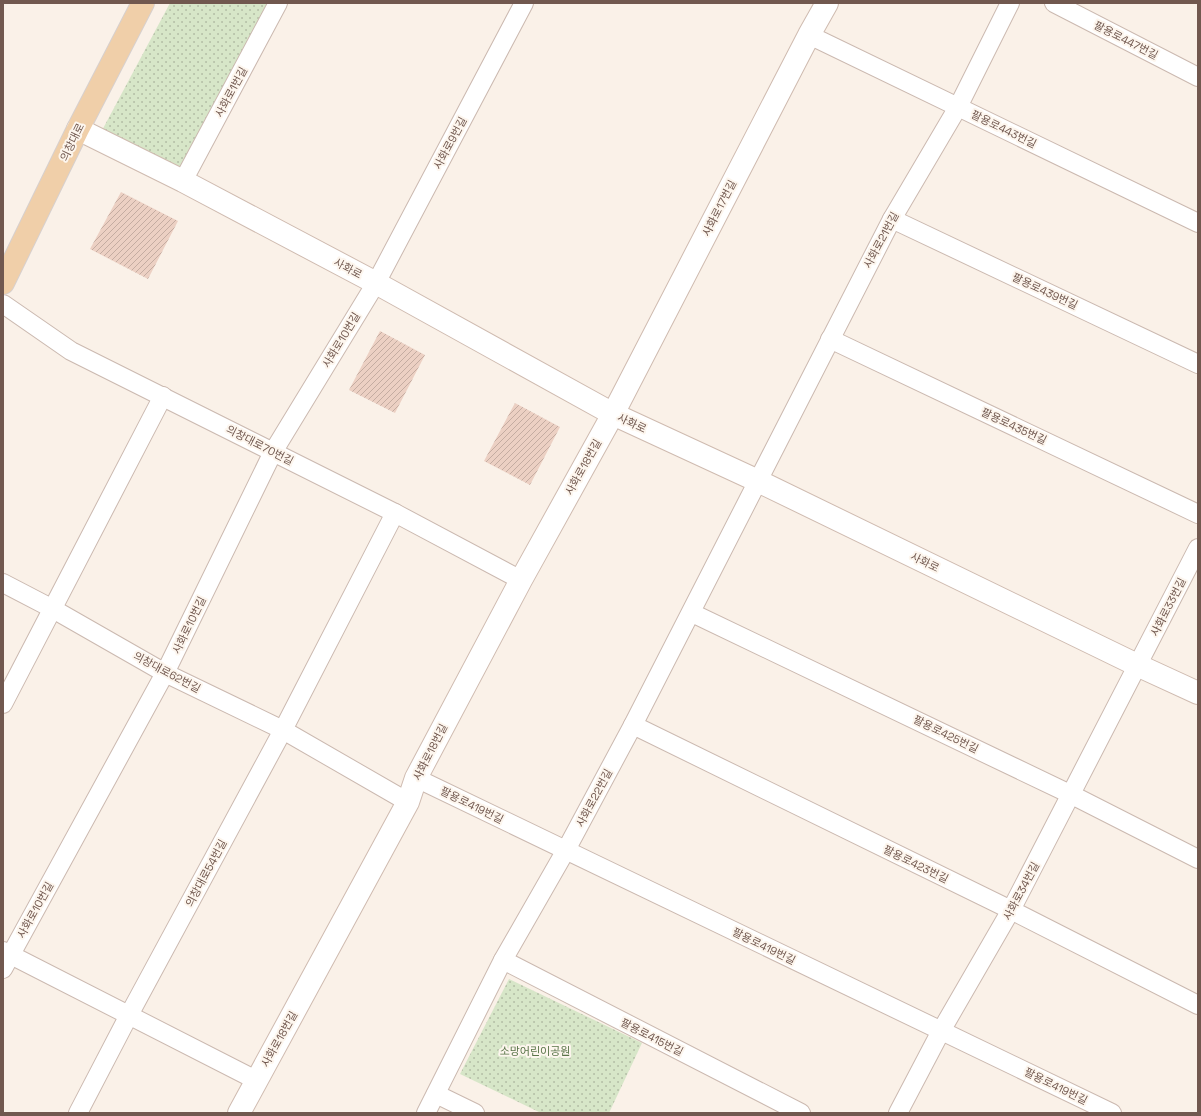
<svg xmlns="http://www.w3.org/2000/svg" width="1201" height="1116" font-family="'Space Grotesk','Noto Sans KR',sans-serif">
  <defs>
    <pattern id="park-dots" width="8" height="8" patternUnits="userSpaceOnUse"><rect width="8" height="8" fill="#d7e6c8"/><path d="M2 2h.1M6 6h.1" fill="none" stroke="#b3bda5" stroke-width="1.8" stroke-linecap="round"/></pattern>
    <pattern id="building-hatch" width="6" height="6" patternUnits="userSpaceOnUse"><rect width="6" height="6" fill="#ecd0c3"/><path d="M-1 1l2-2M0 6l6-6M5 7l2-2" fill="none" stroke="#c4aca1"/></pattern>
  </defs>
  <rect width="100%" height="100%" fill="#faf1e8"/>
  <g fill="url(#park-dots)">
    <path d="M170,3h102l-94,176 -79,-43z"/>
    <path d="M509,979l133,64 -33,70h-68l-81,-39z"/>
  </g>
  <g fill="url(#building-hatch)">
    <path d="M121,192l57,29 -30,58 -58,-30z"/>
    <path d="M380,331l45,24 -30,58 -46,-23z"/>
    <path d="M515,403l45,24 -30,58 -46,-24z"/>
  </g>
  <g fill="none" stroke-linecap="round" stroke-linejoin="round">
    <defs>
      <g id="street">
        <path d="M1054,3l144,74"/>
        <path d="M809,35l389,188"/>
        <path d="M183,181l95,-178"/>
        <path d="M892,219l306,145"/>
        <path d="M3,304l68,47 324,162 126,67"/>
        <path d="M830,339l368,175"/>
        <path d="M3,583l50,26 112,64 118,57 125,72"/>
        <path d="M692,613l380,182 126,64"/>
        <path d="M3,704l160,-308"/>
        <path d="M633,725l378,185 187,95"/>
        <path d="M416,778l696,335"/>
        <path d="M3,951l253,129"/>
        <path d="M503,960l298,153"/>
        <path d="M3,969l162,-296 108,-221 103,-169 148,-280"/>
        <path d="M436,1094l39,19"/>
        <path d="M78,1113l51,-98 154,-285 112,-217"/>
        <path d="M426,1113l77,-153 63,-110 67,-125 259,-506 66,-112 52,-104"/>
        <path d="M898,1113l43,-82 70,-121 187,-362"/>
      </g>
      <g id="secondary">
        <path d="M78,129l105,52 193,102 237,131 145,67 379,184 61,28"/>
        <path d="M239,1113l169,-311 8,-24 105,-198 92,-166 196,-379 18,-32"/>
      </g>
      <path id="primary" d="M3,283l75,-154 65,-126"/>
    </defs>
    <use href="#street" stroke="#cbb9b0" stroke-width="20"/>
    <use href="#secondary" stroke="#cfbbb0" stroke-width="24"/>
    <use href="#primary" stroke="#d7d0ce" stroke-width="24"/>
    <use href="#street" stroke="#fff" stroke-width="18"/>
    <use href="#secondary" stroke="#fff" stroke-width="22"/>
    <use href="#primary" stroke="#f0cfa9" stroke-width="22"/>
  </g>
  <g text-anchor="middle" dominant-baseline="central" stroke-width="4" stroke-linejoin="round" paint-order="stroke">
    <g font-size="11" fill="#71584f" stroke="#fdf6ee">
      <text transform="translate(1126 40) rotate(27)">팔용로447번길</text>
      <text transform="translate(231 92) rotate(-62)">사화로1번길</text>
      <text transform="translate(1004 129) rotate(26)">팔용로443번길</text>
      <text transform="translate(72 142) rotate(-64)">의창대로</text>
      <text transform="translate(450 143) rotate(-62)">사화로9번길</text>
      <text transform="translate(719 208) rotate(-63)">사화로17번길</text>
      <text transform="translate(881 240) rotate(-62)">사화로21번길</text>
      <text transform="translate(348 268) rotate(28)">사화로</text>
      <text transform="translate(1045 291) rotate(25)">팔용로439번길</text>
      <text transform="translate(341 340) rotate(-59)">사화로10번길</text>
      <text transform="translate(632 423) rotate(25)">사화로</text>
      <text transform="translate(1014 426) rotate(25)">팔용로435번길</text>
      <text transform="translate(260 445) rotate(27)">의창대로70번길</text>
      <text transform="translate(583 467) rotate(-61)">사화로18번길</text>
      <text transform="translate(925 562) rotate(26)">사화로</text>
      <text transform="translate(1168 607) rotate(-63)">사화로33번길</text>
      <text transform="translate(189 625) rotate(-64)">사화로10번길</text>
      <text transform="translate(167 672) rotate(28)">의창대로62번길</text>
      <text transform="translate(946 734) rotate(26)">팔용로425번길</text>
      <text transform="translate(430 752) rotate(-63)">사화로18번길</text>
      <text transform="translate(594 798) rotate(-62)">사화로22번길</text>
      <text transform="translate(472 805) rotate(26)">팔용로419번길</text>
      <text transform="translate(916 864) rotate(26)">팔용로423번길</text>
      <text transform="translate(206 873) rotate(-62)">의창대로54번길</text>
      <text transform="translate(1021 891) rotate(-62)">사화로34번길</text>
      <text transform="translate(35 910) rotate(-61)">사화로10번길</text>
      <text transform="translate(764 946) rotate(26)">팔용로419번길</text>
      <text transform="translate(652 1037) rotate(27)">팔용로415번길</text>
      <text transform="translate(279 1039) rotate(-61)">사화로18번길</text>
      <text transform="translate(1056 1086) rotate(26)">팔용로419번길</text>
    </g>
    <g font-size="11" fill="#5a7549" stroke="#fdf6ee">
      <text x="535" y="1051">소망어린이공원</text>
    </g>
  </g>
  <rect width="1201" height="1116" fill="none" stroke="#71584f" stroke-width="8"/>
</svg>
